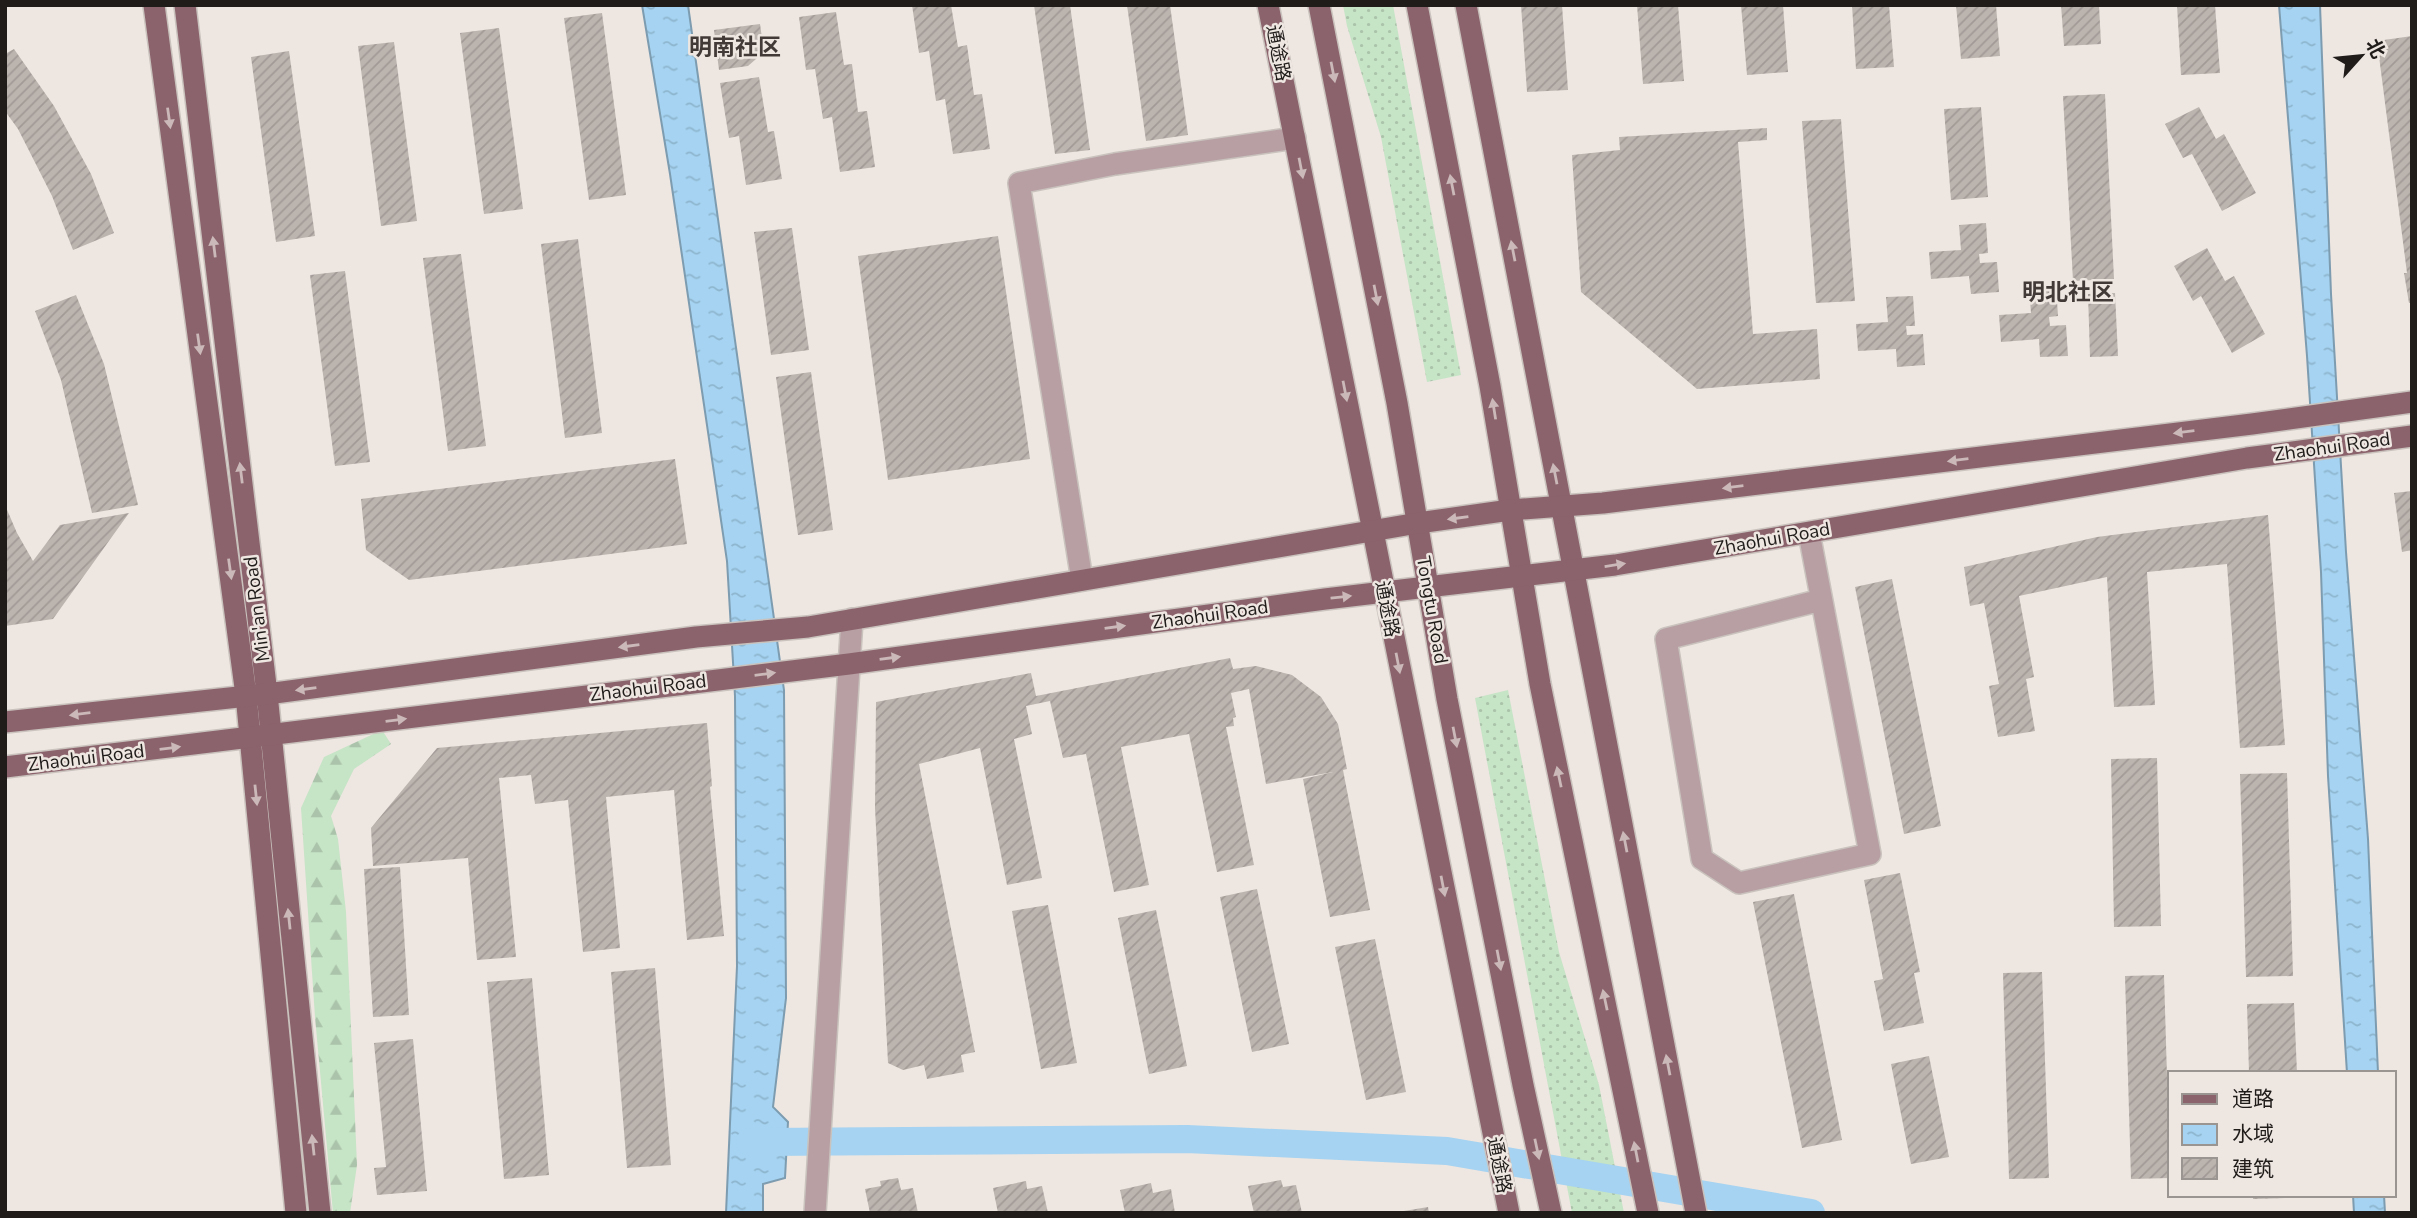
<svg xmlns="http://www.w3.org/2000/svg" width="2417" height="1218" font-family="'Nunito Sans','Noto Sans SC',sans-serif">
  <defs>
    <pattern id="grass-dots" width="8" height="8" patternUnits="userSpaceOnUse" patternTransform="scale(1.75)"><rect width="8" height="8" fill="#c6e4c6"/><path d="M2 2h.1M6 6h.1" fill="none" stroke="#aac3aa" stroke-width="1.8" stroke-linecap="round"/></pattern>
    <pattern id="forest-firs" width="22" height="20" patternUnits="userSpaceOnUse" patternTransform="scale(1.75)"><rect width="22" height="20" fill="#c6e4c6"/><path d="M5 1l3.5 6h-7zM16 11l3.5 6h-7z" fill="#aac3aa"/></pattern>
    <pattern id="water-ripples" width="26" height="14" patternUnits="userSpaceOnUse" patternTransform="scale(1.75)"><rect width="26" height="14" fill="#a5d3f1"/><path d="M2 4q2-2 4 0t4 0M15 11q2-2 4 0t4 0" fill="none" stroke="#8eb5ce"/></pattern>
    <pattern id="building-hatch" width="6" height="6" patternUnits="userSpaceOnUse" patternTransform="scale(1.75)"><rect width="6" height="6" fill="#bcb4af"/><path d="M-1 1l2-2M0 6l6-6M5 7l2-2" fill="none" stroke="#a19a96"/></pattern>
  </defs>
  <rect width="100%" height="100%" fill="#eee6e1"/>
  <g fill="url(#grass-dots)">
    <path d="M1343,5h50l68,370 -34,7 -46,-245 -34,-111z"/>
    <path d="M1508,690l51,262 40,133 25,128h-52l-97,-515z"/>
  </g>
  <path fill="url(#forest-firs)" d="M382,730l9,14 -37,25 -23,47 7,23 8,73 11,253 -7,48h-17l-18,-196 -14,-209 23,-51z"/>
  <g fill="url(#water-ripples)" stroke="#7d9cb0" stroke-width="2">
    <path d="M642,5h46l96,685 2,308 -13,109 15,15 -3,56 -22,6v29h-37l11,-247 -2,-270 -8,-135 -57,-387z"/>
    <path d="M2279,5h41l11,289 15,258 22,287 10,234h-31l-19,-297 -7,-204 -14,-216z"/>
    <path d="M2353,1195h31l1,18h-31z"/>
  </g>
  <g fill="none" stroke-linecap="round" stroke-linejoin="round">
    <path stroke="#a5d3f1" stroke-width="28" d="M750,1142l437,-3 260,12 364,62"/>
  </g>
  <g fill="url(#building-hatch)">
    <path d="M912,5h39l7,42 9,-2 7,50 8,-1 8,55 -37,5 -8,-55 -9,2 -7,-50 -10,2z"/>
    <path d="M1034,5h36l20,145 -35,4z"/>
    <path d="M1127,5h43l18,130 -42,6z"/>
    <path d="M1521,5h41l6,85 -41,2z"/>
    <path d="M1637,5h41l6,76 -41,3z"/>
    <path d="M1741,5h42l5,67 -41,3z"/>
    <path d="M1852,5h37l5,62 -38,2z"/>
    <path d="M1956,5h40l4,51 -39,3z"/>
    <path d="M2061,5h38l2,39 -37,2z"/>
    <path d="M2177,5h38l5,68 -39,2z"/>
    <path d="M836,12l8,53 8,-1 6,48 9,-1 8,56 -35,5 -8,-55 -9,2 -8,-50 -9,1 -7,-53z"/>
    <path d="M602,13l24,182 -37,5 -25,-182z"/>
    <path d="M760,24l4,28 -16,14 -29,4 -5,-40z"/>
    <path d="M499,28l24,181 -39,5 -24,-181z"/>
    <path d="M2412,36v267h-3l-5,-30h3l-30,-232z"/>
    <path d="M394,42l23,179 -36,5 -23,-180z"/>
    <path d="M14,49l40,57 37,68 23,59 -41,17 -21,-54 -34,-67 -13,-18v-57z"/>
    <path d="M289,51l26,185 -39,6 -25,-185z"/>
    <path d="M759,77l9,55 6,-1 8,48 -36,6 -7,-49 -10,2 -9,-55z"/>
    <path d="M2105,94l9,185 -41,2 -10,-185z"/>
    <path d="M1981,107l7,90 -37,3 -7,-91z"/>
    <path d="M2199,107l17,32 8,-5 32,59 -34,18 -30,-57 -9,4 -18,-34z"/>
    <path d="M1841,119l14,182 -39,2 -14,-182z"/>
    <path d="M1767,128v12l-29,2 15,192 64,-5 3,50 -123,10 -116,-97 -9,-137 48,-5 -1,-13z"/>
    <path d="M1986,223l2,30 -9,1 1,9 17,-1 2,30 -28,2 -2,-18 -38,3 -2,-27 32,-2 -2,-25z"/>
    <path d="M792,228l17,122 -38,5 -17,-123z"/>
    <path d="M998,236l32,223 -142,21 -30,-224z"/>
    <path d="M578,239l24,194 -37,5 -24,-194z"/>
    <path d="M2207,248l18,33 9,-5 31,58 -33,19 -31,-57 -8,5 -19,-35z"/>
    <path d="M461,254l25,192 -38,5 -25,-193z"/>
    <path d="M345,271l25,191 -35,4 -25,-191z"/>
    <path d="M2056,286l2,30 -9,1 1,9 16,-1 2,31 -28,1 -1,-18 -38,3 -2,-27 32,-2 -2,-25z"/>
    <path d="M2115,293l3,63 -28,1 -2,-63z"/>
    <path d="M76,295l28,69 34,141 -46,8 -31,-133 -26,-69z"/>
    <path d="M1913,296l2,30h-9l1,9 16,-1 2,31 -28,2 -1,-18 -38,2 -2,-27 32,-2 -2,-25z"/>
    <path d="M811,372l22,158 -35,5 -22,-158z"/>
    <path d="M675,459l12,85 -278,36 -43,-30 -5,-51z"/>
    <path d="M2412,491v59l-10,2 -8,-59z"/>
    <path d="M5,505l12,28 16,28 27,-36 69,-12 -76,106 -48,7z"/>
    <path d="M2268,515l17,230 -45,3 -13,-184 -80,8 8,133 -41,2 -7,-130 -88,19 15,81 -8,2 9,52 -37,6 -9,-51 10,-2 -15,-81 -14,3 -6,-39 133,-30z"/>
    <path d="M1892,579l49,247 -37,8 -49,-247z"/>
    <path d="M1230,658l3,11 23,-3 36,9 29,22 17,27 9,45 -4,1 27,140 -40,7 -27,-138 30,-7 -67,12 -17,-95 -18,4 5,24 -3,1 1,8 -8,1 28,138 -37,7 -28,-138 -68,13 28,138 -35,7 -28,-138 -23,4 -13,-57 -24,5 6,28 -18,5 28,139 -35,7 -27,-137 -61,16 56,288 -14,3 3,17 -37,7 -3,-14 -21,5 -15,-7 -13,-255 1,-106 155,-29 5,23z"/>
    <path d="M707,723l5,63 -2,1 14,149 -37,4 -13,-150 -68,7 14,151 -37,4 -15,-152 -33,4 -4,-29 -32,3 17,179 -39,3 -9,-102 -95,8 -2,-38 66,-80z"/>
    <path d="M2157,758l4,168 -47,1 -3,-168z"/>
    <path d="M2287,773l6,203 -47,1 -6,-203z"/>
    <path d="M400,867l9,148 -36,2 -9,-148z"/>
    <path d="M1900,873l20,99 -6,1 10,50 -40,8 -10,-50 9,-2 -19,-99z"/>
    <path d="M1257,889l32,155 -37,8 -32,-155z"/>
    <path d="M1794,894l48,246 -40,8 -49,-246z"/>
    <path d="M1048,905l29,158 -36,6 -29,-158z"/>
    <path d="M1156,910l31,156 -38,8 -31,-156z"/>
    <path d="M1375,939l31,153 -40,8 -31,-153z"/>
    <path d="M655,968l16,197 -44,3 -16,-196z"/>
    <path d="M2042,972l7,206 -40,1 -6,-206z"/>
    <path d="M2164,975l6,203 -39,1 -6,-203z"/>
    <path d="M532,978l17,197 -45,4 -17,-197z"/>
    <path d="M2294,1003l3,70h-48l-2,-69z"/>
    <path d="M413,1039l14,152 -50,4 -3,-27 12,-1 -12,-124z"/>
    <path d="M1929,1056l20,101 -38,7 -20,-100z"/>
    <path d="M898,1178l3,12 12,-2 5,25h-48l-5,-24 16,-3 -1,-5z"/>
    <path d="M1281,1180l2,7 13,-2 6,28h-48l-6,-27z"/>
    <path d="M1026,1181l1,8 15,-3 6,27h-50l-5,-25z"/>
    <path d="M1151,1183l2,10 18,-4 4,24h-50l-5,-23z"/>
    <path d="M2253,1195h33v3l-33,1z"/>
    <path d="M1428,1207l1,6h-25v-2z"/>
  </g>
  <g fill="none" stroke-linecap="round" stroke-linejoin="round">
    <defs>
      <g id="minor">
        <path d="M1809,533l61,321 -131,29 -37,-24 -36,-220 155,-39"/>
        <path d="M1082,580l-63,-397 96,-19 180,-26"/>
        <path d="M815,1213l37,-594"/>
      </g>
      <g id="major">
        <path d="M154,5l92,690 50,518"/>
        <path d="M185,5l82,689 53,519"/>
        <path d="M1268,5l241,1208"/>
        <path d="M1319,5l78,398 50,296 76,386 28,128"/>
        <path d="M1417,5l73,381 50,298 108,529"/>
        <path d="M1466,5l230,1208"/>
        <path d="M5,722l262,-28 429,-57 112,-10 610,-104 92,-13 93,-7 649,-79 160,-22"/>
        <path d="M5,767l844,-103 476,-65 290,-34 632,-107 165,-22"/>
      </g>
    </defs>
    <use href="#minor" stroke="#c9c2bd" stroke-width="24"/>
    <use href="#major" stroke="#c9c2bd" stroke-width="24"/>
    <use href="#minor" stroke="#b79fa4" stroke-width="21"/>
    <use href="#major" stroke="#8b636c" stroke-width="21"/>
  </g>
  <defs><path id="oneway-solid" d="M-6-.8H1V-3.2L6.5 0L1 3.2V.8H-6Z" transform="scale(1.75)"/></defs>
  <g fill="#cbb8b8">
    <use href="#oneway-solid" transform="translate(1333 72) rotate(79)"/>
    <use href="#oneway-solid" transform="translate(169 118) rotate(82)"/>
    <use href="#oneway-solid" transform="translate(1301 168) rotate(79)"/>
    <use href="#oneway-solid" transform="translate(1452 185) rotate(-101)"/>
    <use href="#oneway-solid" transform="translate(214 247) rotate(-97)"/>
    <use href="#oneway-solid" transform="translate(1513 251) rotate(-101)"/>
    <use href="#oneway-solid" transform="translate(1376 295) rotate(79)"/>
    <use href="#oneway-solid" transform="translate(199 344) rotate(82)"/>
    <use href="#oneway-solid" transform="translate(1345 391) rotate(79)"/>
    <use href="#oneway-solid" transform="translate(1494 409) rotate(-99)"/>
    <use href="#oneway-solid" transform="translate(2184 432) rotate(173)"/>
    <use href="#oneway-solid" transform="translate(1958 460) rotate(173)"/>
    <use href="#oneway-solid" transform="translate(241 473) rotate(-97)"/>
    <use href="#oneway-solid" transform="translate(1555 474) rotate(-101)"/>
    <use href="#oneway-solid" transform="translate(1733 487) rotate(173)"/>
    <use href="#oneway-solid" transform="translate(1458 518) rotate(172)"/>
    <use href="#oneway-solid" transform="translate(1615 565) rotate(-9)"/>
    <use href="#oneway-solid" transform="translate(230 569) rotate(82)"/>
    <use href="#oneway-solid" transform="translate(1341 597) rotate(-6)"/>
    <use href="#oneway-solid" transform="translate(1115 627) rotate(-8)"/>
    <use href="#oneway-solid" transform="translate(629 646) rotate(172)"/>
    <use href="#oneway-solid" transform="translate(890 658) rotate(-8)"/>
    <use href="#oneway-solid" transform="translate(1398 663) rotate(79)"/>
    <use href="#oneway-solid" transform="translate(765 674) rotate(-7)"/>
    <use href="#oneway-solid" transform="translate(306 689) rotate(172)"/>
    <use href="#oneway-solid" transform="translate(80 714) rotate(173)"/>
    <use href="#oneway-solid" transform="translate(396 720) rotate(-7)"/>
    <use href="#oneway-solid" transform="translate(1455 737) rotate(79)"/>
    <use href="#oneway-solid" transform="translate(170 748) rotate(-7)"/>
    <use href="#oneway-solid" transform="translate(1559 777) rotate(-102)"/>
    <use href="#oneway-solid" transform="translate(256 795) rotate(84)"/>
    <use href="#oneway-solid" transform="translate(1625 842) rotate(-101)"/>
    <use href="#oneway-solid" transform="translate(1443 886) rotate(79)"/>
    <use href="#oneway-solid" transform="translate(289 919) rotate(-96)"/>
    <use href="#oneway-solid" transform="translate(1499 960) rotate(79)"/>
    <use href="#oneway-solid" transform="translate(1605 1000) rotate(-102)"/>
    <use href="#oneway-solid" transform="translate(1668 1065) rotate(-101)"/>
    <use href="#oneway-solid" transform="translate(313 1145) rotate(-96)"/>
    <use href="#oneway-solid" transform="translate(1537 1149) rotate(78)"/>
    <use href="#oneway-solid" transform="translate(1636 1152) rotate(-101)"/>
  </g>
  <g text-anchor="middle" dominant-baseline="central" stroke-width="5" stroke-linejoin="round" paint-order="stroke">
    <g font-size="19" fill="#1f1c1a" stroke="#eee6e1">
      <text transform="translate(1278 53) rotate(79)">通途路</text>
      <text transform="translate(2332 447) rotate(-8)">Zhaohui Road</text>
      <text transform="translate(1772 539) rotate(-10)">Zhaohui Road</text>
      <text transform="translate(257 609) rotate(-97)">Min'an Road</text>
      <text transform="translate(1387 609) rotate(79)">通途路</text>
      <text transform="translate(1432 610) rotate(80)">Tongtu Road</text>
      <text transform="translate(1210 615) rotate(-8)">Zhaohui Road</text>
      <text transform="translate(648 688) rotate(-7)">Zhaohui Road</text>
      <text transform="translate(86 758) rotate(-7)">Zhaohui Road</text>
      <text transform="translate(1499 1165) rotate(79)">通途路</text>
    </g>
    <g font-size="23" font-weight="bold" fill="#413a36" stroke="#eee6e1">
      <text x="735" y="47">明南社区</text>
      <text x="2068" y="292">明北社区</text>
    </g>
  </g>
  <rect width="2417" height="1218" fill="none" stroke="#1f1c1a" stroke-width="14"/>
  <rect x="2168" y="1071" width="228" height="126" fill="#eee6e1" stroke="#9b9591" stroke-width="2"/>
  <rect x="2182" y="1094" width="35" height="10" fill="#8b636c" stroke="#9b9591" stroke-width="2"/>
  <text x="2232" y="1106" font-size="21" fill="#1f1c1a">道路</text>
  <rect x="2182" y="1124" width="35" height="21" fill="url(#water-ripples)" stroke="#9b9591" stroke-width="2"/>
  <text x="2232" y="1141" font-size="21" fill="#1f1c1a">水域</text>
  <rect x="2182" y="1158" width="35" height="21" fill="url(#building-hatch)" stroke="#9b9591" stroke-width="2"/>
  <text x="2232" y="1176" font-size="21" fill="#1f1c1a">建筑</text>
  <g transform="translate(2361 56) rotate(63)" stroke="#eee6e1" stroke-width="5" paint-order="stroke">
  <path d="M0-5L12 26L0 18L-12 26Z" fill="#1f1c1a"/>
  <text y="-10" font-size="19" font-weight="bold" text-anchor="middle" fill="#1f1c1a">北</text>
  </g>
</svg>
